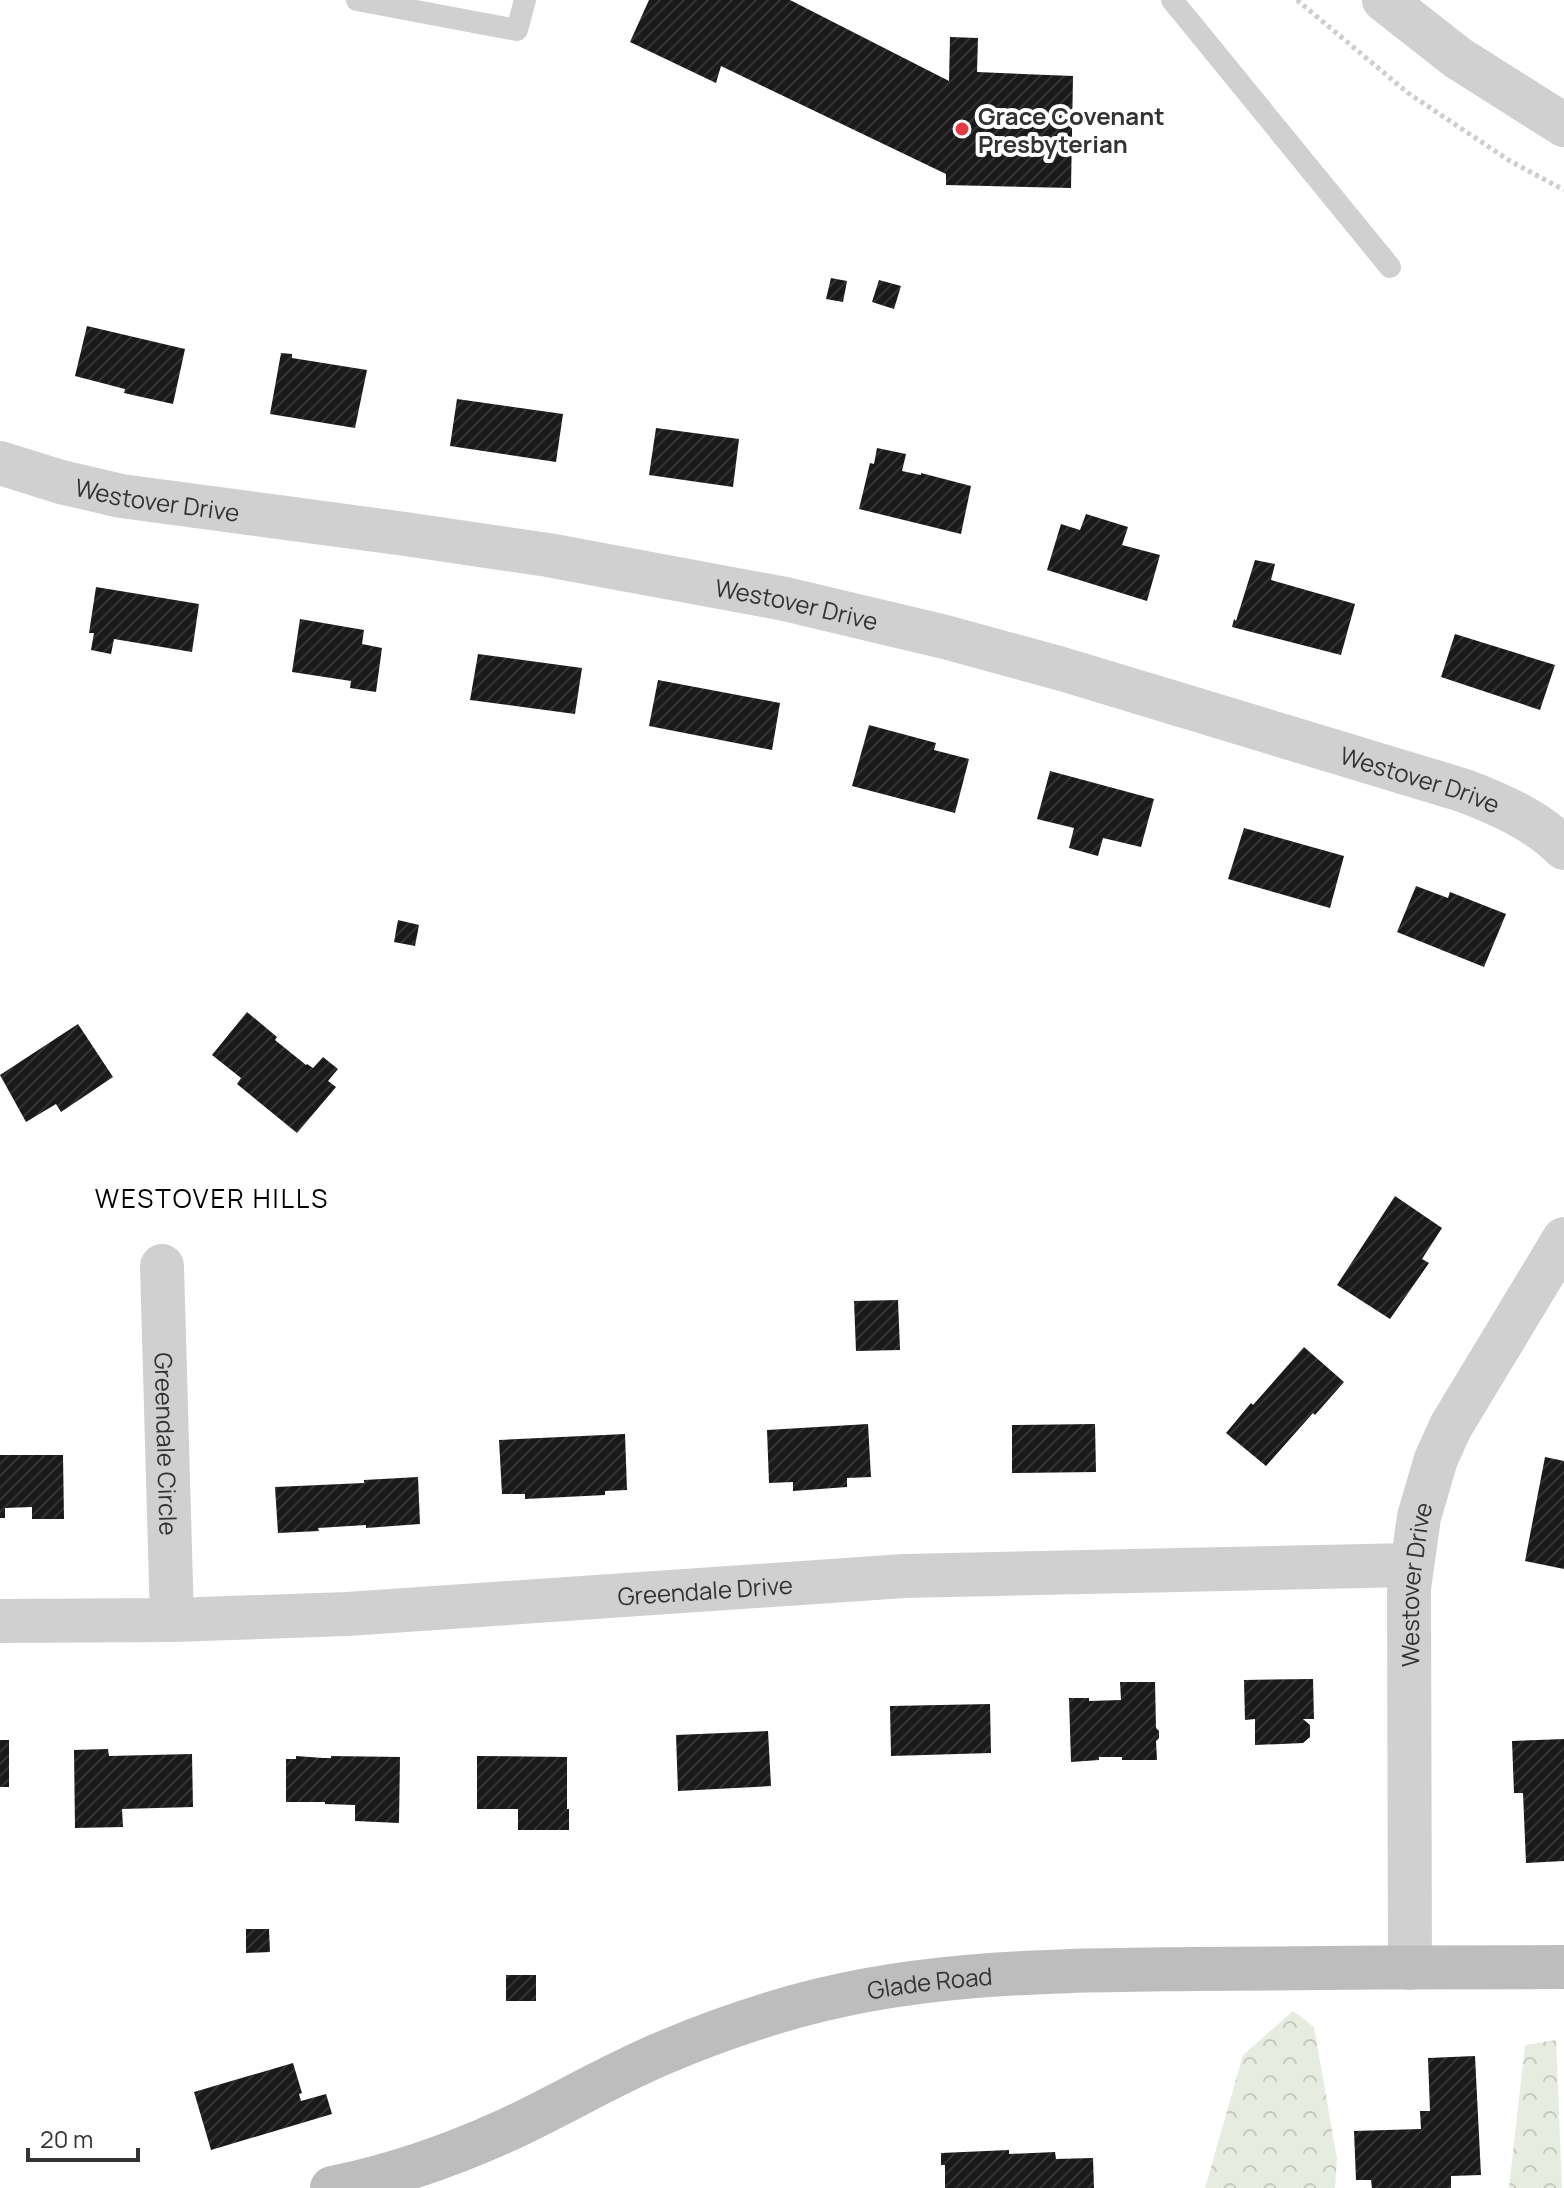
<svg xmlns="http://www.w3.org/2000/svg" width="1564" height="2188" font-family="Manrope,sans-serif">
  <defs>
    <pattern id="forest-crowns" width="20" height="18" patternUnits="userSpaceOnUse" patternTransform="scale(2)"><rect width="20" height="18" fill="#e6ecdf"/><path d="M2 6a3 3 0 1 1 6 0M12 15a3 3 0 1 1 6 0" fill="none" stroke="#c6cbc0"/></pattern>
    <pattern id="building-hatch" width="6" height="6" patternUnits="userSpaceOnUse" patternTransform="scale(2)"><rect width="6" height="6" fill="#1a1a1a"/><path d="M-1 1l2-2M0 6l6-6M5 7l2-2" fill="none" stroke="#333"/></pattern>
  </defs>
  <rect width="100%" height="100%" fill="#fff"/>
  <g fill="url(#forest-crowns)">
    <path d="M1293,2011l21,16 23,132 -2,29h-130l38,-133z"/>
    <path d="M1556,2040l6,148h-53l16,-143z"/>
  </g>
  <g fill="url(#building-hatch)">
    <path d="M649,0h141l159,81 1,-44 28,1 -1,34 96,4 -2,112 -125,-3v-11l-225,-108 -5,17 -86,-41z"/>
    <path d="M831,278l16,3 -4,21 -17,-3z"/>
    <path d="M879,280l22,6 -7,23 -22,-7z"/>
    <path d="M87,326l98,23 -12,55 -49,-11 1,-4 -50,-13z"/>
    <path d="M281,353l11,1v4l75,12 -12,58 -85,-14z"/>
    <path d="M457,399l106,15 -7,48 -106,-16z"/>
    <path d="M656,428l83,11 -6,48 -84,-12z"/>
    <path d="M877,448l29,6 -4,17 19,4v-2l50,13 -10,48 -102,-25 11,-46 4,1z"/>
    <path d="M1086,514l42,13 -6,18 38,10 -13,46 -100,-31 14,-46 19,6z"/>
    <path d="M1255,560l20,4 -4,16 84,24 -14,51 -109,-28 2,-8 2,2z"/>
    <path d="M96,587l103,17 -7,48 -78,-13 -3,15 -20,-4 3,-17h-5z"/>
    <path d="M300,619l64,11 -2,14 20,4 -6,44 -26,-4 1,-7 -59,-9z"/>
    <path d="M1455,634l100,31 -15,45 -99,-33z"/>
    <path d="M478,654l104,14 -7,46 -105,-14z"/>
    <path d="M658,680l122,23 -8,47 -123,-24z"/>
    <path d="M869,725l67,18 -2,7 35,9 -14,54 -103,-27z"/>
    <path d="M1050,771l104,28 -13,48 -38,-9 -5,18 -29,-8 5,-20 -37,-9z"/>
    <path d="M1244,828l100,28 -14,52 -102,-29z"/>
    <path d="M1416,886l32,12 2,-6 56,22 -22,53 -87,-35z"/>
    <path d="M398,920l21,5 -4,21 -21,-4z"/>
    <path d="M247,1012l30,25 -2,3 31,25 1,-1 6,4 10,-11 15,12 -10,12 8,6 -39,46 -60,-49 4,-6 -29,-23z"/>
    <path d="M78,1024l35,53 -52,35 -5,-8 -30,18 -26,-47z"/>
    <path d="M1395,1196l47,32 -20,31 7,4 -39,56 -53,-34z"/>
    <path d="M898,1300l2,50 -44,1 -2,-50z"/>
    <path d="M1304,1347l40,35 -29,33 -2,-2 -47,53 -40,-33 25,-30 2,2z"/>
    <path d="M868,1424l3,53 -24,1v9l-54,4v-9l-24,1 -2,-53z"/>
    <path d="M1095,1424l1,48 -84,1v-48z"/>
    <path d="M625,1434l2,56 -22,1v4l-80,4v-5h-23l-3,-54z"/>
    <path d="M0,1455h63l1,64h-32v-12l-27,1v10h-5z"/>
    <path d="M1545,1457l19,4v108l-39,-8z"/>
    <path d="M418,1477l2,47 -54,4v-3l-48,3 1,3 -41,2 -3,-46 89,-4v-3z"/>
    <path d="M1313,1679l1,40h-11l7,6v12l-7,6 -48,2v-26l-10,1 -1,-40z"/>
    <path d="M1120,1682h35l1,46 3,3v7l-3,3 1,19h-35v-3h-23v3l-28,2 -2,-64h20v3l32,-1z"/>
    <path d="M990,1704l1,49 -100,3 -1,-50z"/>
    <path d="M768,1731l3,55 -93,5 -2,-56z"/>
    <path d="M1564,1739v122l-38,2 -3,-70h-9l-2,-52z"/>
    <rect x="0" y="1740" width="9" height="47"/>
    <path d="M108,1749l1,7 83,-2 1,53 -71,2 1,18 -48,1 -1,-78z"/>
    <path d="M296,1756l27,2h8v-2l69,1 -1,66 -44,-2v-16l-30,-1v-2h-39v-43h10z"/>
    <path d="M477,1756l90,1v52h2v21h-51v-21h-41z"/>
    <path d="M246,1929h23l1,23 -24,1z"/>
    <rect x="506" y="1975" width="30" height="26"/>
    <path d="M1475,2056l6,119 -30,1v12h-79l-1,-8h-15l-2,-49 67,-2 -1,-18h10l-2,-53z"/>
    <path d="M293,2063l9,30 -3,1 2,7 25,-7 6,20 -121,36 -17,-58z"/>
    <path d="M1009,2150v4l46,-2 1,7 37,-1 1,30h-149v-23h-4v-12z"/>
  </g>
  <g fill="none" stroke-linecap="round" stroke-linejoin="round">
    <path stroke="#cdcdcd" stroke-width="5" stroke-dasharray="4 4" stroke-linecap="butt" d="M1297,0l111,93 102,68 54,29"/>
    <g stroke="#d0d0d0" stroke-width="22">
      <path d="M357,0l160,30 8,-30"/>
      <path d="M1172,0l218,267"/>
    </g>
    <g stroke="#d0d0d0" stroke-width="44">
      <path d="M1384,0l74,58 106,67"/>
      <path id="s1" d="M0,463l61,19 60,14 284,38 143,21 237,44 160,38 117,32 403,122c36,14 71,29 99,57"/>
      <path id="s2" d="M162,1266l10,354"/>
      <path id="s3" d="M0,1621l172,-1 175,-6 557,-38 508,-11"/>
      <path id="s4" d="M1410,1968l-1,-380 10,-71 17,-58 15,-33 113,-187"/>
    </g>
    <path stroke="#bdbdbd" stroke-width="44" id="s5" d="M332,2188c60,-12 120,-33 175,-58 54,-25 105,-56 161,-79 35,-15 72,-28 108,-39 137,-42 275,-41 417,-43 124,-1 247,-2 371,-2"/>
  </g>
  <circle fill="#e63946" stroke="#fff" stroke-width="3" cx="962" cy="129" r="8"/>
  <g text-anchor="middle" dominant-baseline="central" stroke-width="8" stroke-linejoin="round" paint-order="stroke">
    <g font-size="24" font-weight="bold" fill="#333" stroke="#fff" text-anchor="start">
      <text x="978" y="115">Grace Covenant<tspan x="978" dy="28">Presbyterian</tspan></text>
    </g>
    <g font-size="24" fill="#333" stroke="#fff">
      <text stroke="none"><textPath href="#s1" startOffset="162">Westover Drive</textPath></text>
      <text stroke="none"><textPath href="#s1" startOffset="810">Westover Drive</textPath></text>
      <text stroke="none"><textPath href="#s1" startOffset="1458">Westover Drive</textPath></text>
      <text stroke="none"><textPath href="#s2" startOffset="178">Greendale Circle</textPath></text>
      <text stroke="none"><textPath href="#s4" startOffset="384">Westover Drive</textPath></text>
      <text stroke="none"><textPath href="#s3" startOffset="706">Greendale Drive</textPath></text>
      <text stroke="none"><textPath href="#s5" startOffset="636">Glade Road</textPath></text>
    </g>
    <g font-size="26" letter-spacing="2" fill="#000" stroke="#fff">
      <text x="212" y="1198">WESTOVER HILLS</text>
    </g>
  </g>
  <path d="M28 2148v12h110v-12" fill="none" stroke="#333333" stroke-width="4"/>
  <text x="40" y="2148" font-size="24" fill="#333333" stroke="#ffffff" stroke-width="6" paint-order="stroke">20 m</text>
</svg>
